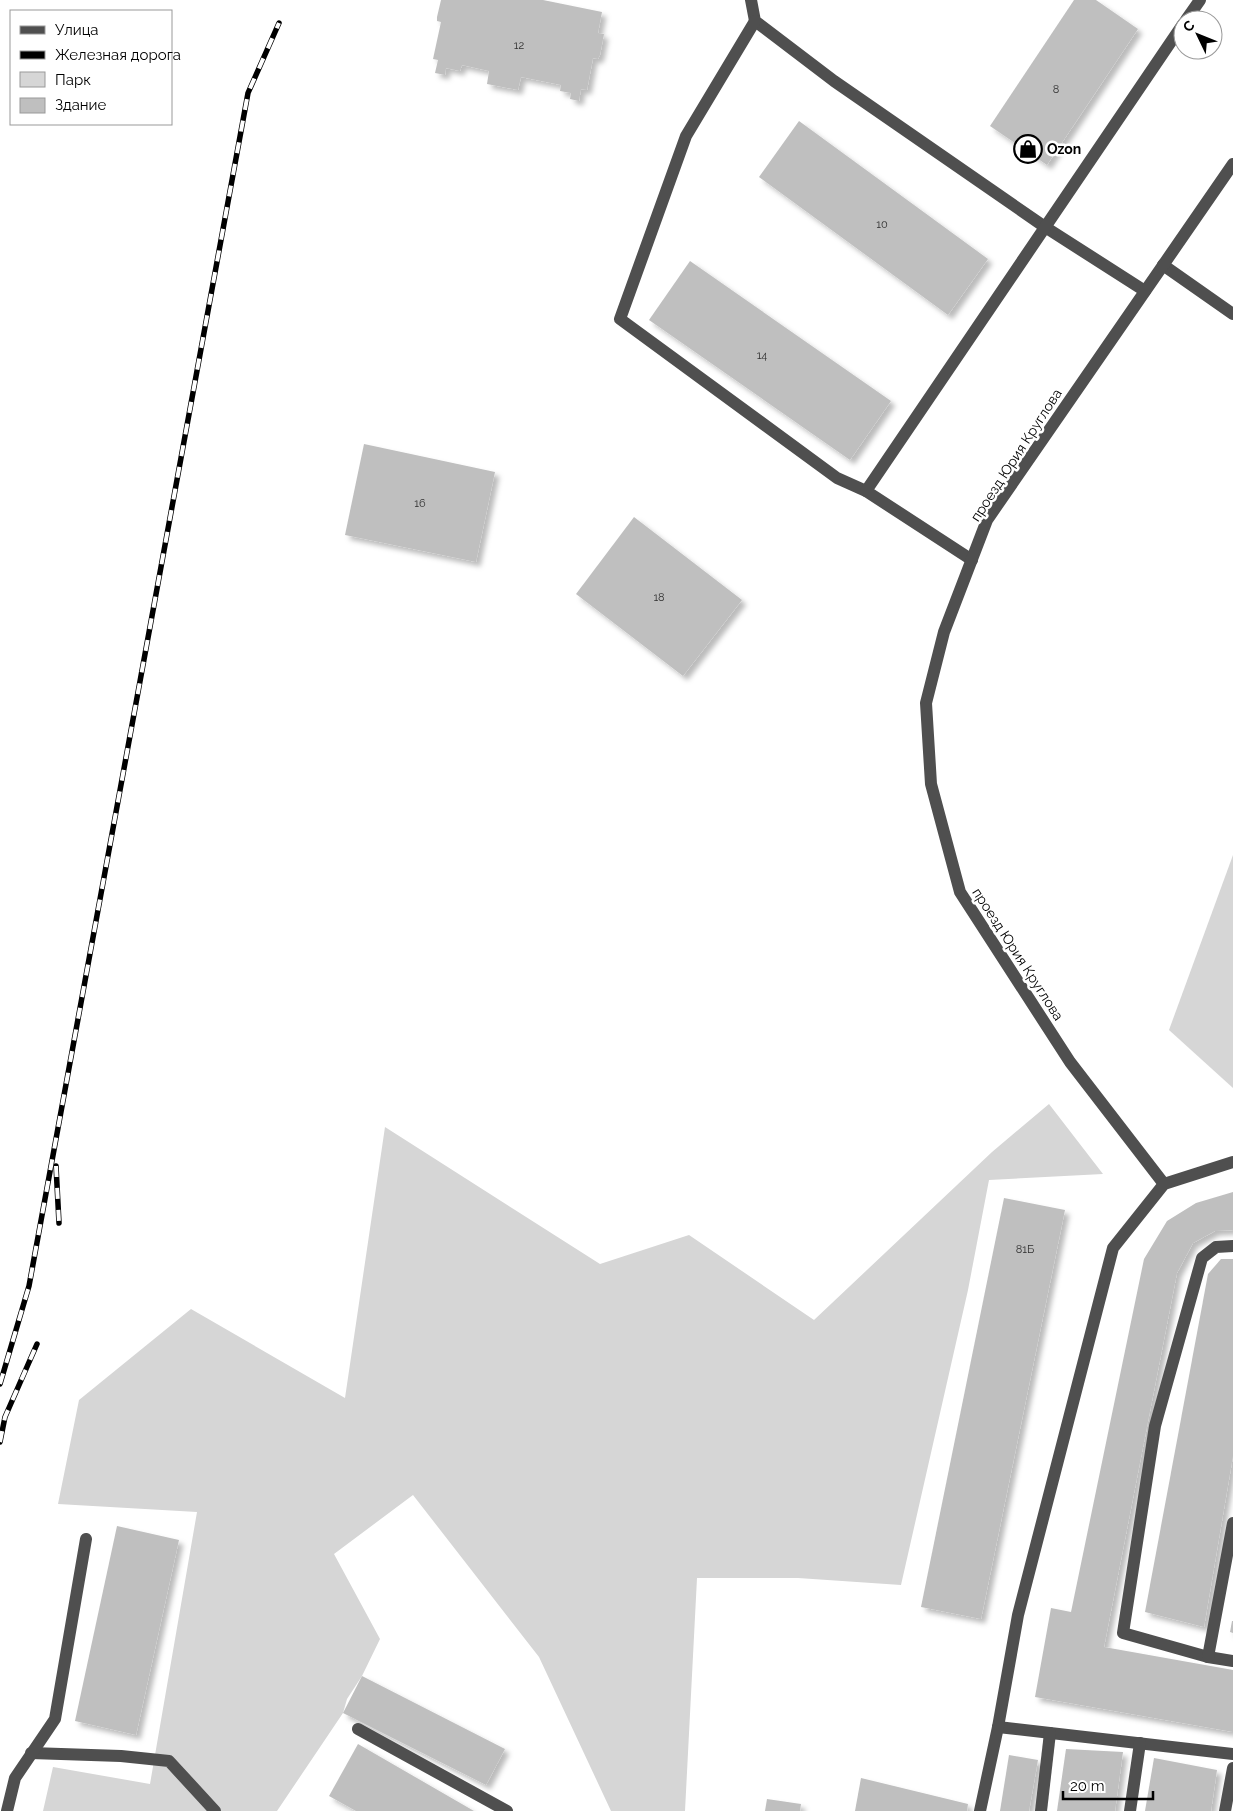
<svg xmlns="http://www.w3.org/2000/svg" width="1233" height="1811" font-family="Raleway,sans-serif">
  <defs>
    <filter id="shadow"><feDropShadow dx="4.5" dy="4.5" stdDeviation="2.5" flood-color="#0004"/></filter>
  </defs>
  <rect width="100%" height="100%" fill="#fff"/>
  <g fill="#d6d6d6">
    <path d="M1233,855v233l-64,-58z"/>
    <path d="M1049,1104l54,70 -114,6 -21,110 -67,295 -103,-7h-101l-12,233h-74l-72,-154 -126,-162 -79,59 46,85 -18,37 -15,23 -4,14 -66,98h-234l10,-44 97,17 47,-272 -139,-8 21,-104 112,-91 154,89 40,-271 215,137 89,-29 125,85 178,-168z"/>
  </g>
  <g fill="#bfbfbf" filter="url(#shadow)">
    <path d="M441,0h102l59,12 -4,21 6,1 -4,21 -2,4 -5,-1 -6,32 -6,-1 -2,12 -9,-2 1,-6 -11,-2 1,-6 -40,-8 -3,13 -31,-6 2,-13 -27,-6 -2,6 -14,-3 -1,7 -10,-2 3,-13 -5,-1 8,-37 -4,-1v-4z"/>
    <path d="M1074,0h22l42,29 -91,136 -57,-39z"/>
    <path d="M799,121l189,138 -40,56 -189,-138z"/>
    <path d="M690,261l201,140 -41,59 -201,-140z"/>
    <path d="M364,444l131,28 -19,90 -131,-27z"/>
    <path d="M634,517l108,83 -59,76 -107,-82z"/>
    <path d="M1233,1192v38l-18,1 -22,12 -16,30 -73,374 129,23v62l-198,-35 16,-89 20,4 73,-353 23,-38 29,-18z"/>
    <path d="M1004,1198l61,12 -84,409 -60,-12z"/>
    <path d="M1221,1259h12v197l-29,171 -59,-15 63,-338z"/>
    <path d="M117,1526l62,14 -43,195 -61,-14z"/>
    <path d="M1232,1621h1v12l-3,-1z"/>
    <path d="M362,1676l143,73 -19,36 -143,-72z"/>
    <path d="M358,1744l116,67h-118l-27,-15z"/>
    <path d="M1066,1749l57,3 -8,59h-58z"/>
    <path d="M1009,1755l29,5 -9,51h-29z"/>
    <path d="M1154,1758l63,12 -6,41h-66z"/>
    <path d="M861,1778l107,26 -1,7h-112z"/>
    <path d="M767,1799l34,5 -1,7h-35z"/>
  </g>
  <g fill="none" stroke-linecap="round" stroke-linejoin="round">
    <g stroke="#4f4f4f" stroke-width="12">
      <path d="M751,0l4,21 79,60 211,146 100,64"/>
      <path d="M1186,20l14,-20"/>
      <path d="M755,21l-69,115 -66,183 217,159 29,13"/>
      <path d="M1163,265l70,49"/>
      <path d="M972,560l-106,-69 317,-467"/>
      <path d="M1164,1184l-94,-122 -110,-170 -29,-108 -5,-81 18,-71 43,-112 246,-356"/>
      <path d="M1233,1246l-17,1 -14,11 -47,168 -32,207 85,24 25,4"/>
      <path d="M1208,1657l25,-134"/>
      <path d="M998,1727l235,27"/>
      <path d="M358,1729l149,82"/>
      <path d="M31,1753l90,3 48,5 46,50"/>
      <path d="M7,1811l8,-33 40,-59 31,-180"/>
      <path d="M980,1811l18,-84 20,-112 95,-367 51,-64 69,-22"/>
      <path d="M1041,1811l9,-78"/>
      <path d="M1130,1811l10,-68"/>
      <path d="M1225,1811l8,-43"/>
    </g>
    <defs>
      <g id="rail">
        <path d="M56,1166l3,57"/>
        <path d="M0,1384l29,-98 219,-1193 31,-70"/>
        <path d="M0,1442l5,-25 32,-73"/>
      </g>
    </defs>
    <use href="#rail" stroke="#000" stroke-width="5.5"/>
    <use href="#rail" stroke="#fff" stroke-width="4" stroke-dasharray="11" stroke-linecap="butt"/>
  </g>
  <defs>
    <symbol id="shop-ring" viewBox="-11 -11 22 22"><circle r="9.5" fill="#fff" stroke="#000" stroke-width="1.5"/><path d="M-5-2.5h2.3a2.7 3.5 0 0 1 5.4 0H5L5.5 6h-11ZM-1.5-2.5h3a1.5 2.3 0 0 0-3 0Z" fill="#000"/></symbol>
  </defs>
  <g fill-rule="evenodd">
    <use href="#shop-ring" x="1012" y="133" width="32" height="32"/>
  </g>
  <g text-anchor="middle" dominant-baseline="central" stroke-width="5" stroke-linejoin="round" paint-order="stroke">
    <g font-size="11" fill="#303030">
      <text x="519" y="45">12</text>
      <text x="1056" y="89">8</text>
      <text x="882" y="224">10</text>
      <text x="762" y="355">14</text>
      <text x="420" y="503">16</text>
      <text x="659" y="597">18</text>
      <text x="1025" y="1249">81Б</text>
    </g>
    <g font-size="14" font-weight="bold" fill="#000" stroke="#fff" text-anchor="start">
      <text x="1047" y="149">Ozon</text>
    </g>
    <g font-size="14" fill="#000" stroke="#fff">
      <text transform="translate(1016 455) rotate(-57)">проезд Юрия Круглова</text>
      <text transform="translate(1018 954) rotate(57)">проезд Юрия Круглова</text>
    </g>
  </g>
  <rect x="10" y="10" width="162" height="115" fill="#ffffff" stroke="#999999"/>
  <rect x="20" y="26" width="25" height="8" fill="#4f4f4f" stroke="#999999"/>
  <text x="55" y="35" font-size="15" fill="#000000">Улица</text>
  <rect x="20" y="51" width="25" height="8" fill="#000000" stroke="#999999"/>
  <text x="55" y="60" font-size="15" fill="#000000">Железная дорога</text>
  <rect x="20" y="72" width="25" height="15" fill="#d6d6d6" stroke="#999999"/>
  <text x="55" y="85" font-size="15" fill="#000000">Парк</text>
  <rect x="20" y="98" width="25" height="15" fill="#bfbfbf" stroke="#999999"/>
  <text x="55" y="110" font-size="15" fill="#000000">Здание</text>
  <g transform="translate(1198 35) rotate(313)"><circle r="24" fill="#ffffff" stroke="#999999"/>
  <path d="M0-4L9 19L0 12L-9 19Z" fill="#000000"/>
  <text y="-8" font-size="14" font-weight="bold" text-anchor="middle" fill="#000000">С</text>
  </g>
  <path d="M1063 1791v8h90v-8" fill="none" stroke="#000000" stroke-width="2.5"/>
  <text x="1070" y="1791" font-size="15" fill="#000000" stroke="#ffffff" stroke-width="4" paint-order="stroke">20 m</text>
</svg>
